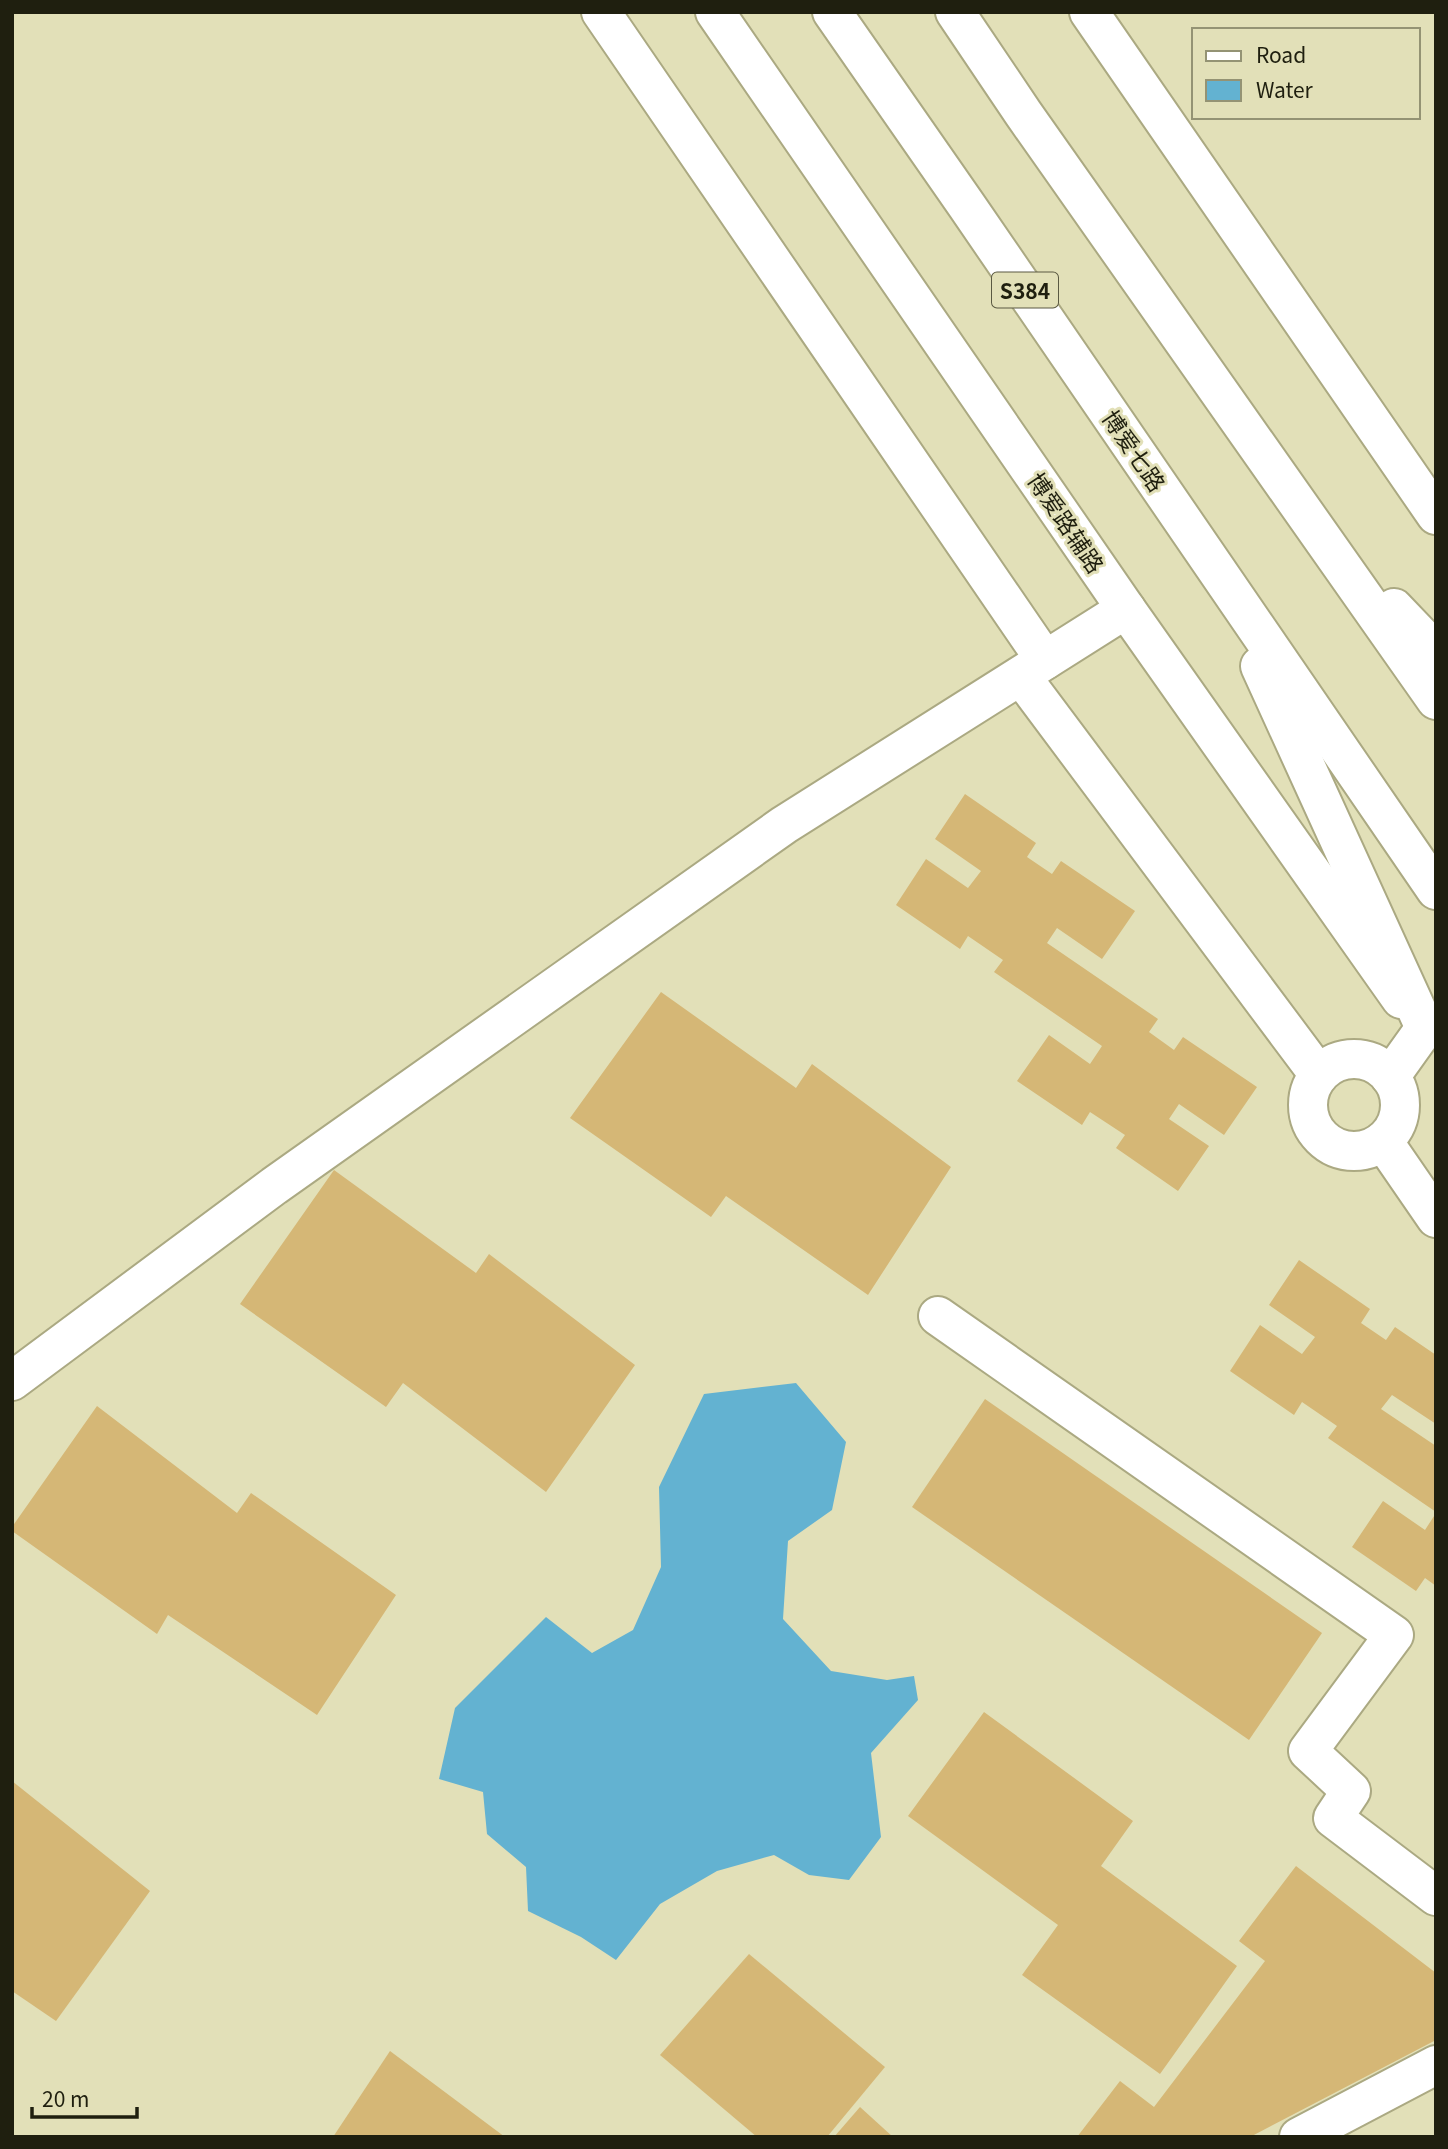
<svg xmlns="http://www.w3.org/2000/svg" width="1448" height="2149" font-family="Georgia,'Noto Sans SC',serif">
  <rect width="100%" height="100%" fill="#e2e0b8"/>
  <path fill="#63b2d1" d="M796,1383l50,59 -14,68 -44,31 -5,78 48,52 56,9 27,-4 4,24 -47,53 10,84 -32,43 -40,-5 -35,-20 -57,16 -57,33 -44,56 -35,-23 -53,-26 -2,-44 -39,-33 -4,-42 -44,-13 16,-71 91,-91 46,36 41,-23 28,-63 -2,-80 45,-93z"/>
  <g fill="#d5b776">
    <path d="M965,794l71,49 -9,14 25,17 9,-13 74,50 -33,48 -45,-31 -10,15 111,76 -9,13 25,18 9,-13 74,50 -33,48 -45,-31 -10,15 40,27 -31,45 -62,-43 9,-13 -35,-23 -8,13 -65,-44 32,-46 41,29 12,-18 -108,-74 9,-12 -35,-24 -8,13 -64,-44 30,-46 42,29 13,-17 -46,-32z"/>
    <path d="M661,992l135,96 16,-24 139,103 -83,128 -142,-99 -15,21 -141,-99z"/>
    <path d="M334,1170l142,103 13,-19 146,111 -89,127 -143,-109 -17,24 -146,-103z"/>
    <path d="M1299,1260l71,49 -9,14 25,17 9,-13 41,28v69l-44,-29 -11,14 55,37v66l-108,-74 9,-12 -35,-24 -8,13 -64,-44 30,-46 42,29 13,-17 -46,-32z"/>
    <path d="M985,1399l337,234 -73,107 -337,-233z"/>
    <path d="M97,1406l140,107 14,-20 145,102 -79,120 -149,-100 -11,19 -145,-103v-4z"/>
    <path d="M1383,1501l42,29 11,-17v73l-11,-8 -9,13 -64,-44z"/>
    <path d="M984,1712l149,109 -32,45 136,100 -77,108 -138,-99 36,-50 -150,-109z"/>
    <path d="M12,1781l138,110 -94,130 -44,-30z"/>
    <path d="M1296,1866l140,107v67l-186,97h-173l43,-56 34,26 111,-146 -26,-20z"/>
    <path d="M749,1954l136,113 -58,70h-70l-97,-82z"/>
    <path d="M390,2051l115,86h-172z"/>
    <path d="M860,2107l33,30h-59z"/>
  </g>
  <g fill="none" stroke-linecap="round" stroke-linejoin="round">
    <defs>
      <g id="minor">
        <path d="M601,12l444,648"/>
        <path d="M715,12l411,597 275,390"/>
        <path d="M1089,12l347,503"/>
        <path d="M1021,676l298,399"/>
        <circle cx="1354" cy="1105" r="46"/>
        <path d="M1390,1077l35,-49"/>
        <path d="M1383,1141l53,77"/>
        <path d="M938,1316l456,319 -86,116 43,40 -18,27 103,78"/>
        <path d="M12,1381l262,-195 510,-361 342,-216"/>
        <path d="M1299,2137l137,-72"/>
      </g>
      <g id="highway">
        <path d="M832,12l135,194 469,684"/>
        <path d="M955,12l68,101 413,587"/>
        <path d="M1394,608l42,44"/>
        <path d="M1260,666l165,362"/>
      </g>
    </defs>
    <use href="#minor" stroke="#aba982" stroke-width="42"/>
    <use href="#highway" stroke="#aba982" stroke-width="42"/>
    <use href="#minor" stroke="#fff" stroke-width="38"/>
    <use href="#highway" stroke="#fff" stroke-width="38"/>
  </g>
  <g text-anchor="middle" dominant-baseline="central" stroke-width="6" stroke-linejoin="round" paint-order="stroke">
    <rect fill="#e2e0b8" stroke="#5a5942" stroke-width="2" x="992" y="272.5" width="66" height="35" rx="5"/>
    <g font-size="21" font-weight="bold" fill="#1f1f0f">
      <text x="1025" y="290">S384</text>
    </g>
    <g font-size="23" fill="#1f1f0f" stroke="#e2e0b8">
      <text transform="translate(1135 450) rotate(56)">博爱七路</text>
      <text transform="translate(1067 522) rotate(56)">博爱路辅路</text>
    </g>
  </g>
  <rect width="1448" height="2149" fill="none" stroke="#1f1f0f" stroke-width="28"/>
  <rect x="1192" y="28" width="228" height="91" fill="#e2e0b8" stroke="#949374" stroke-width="2"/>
  <rect x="1206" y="51" width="35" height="10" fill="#ffffff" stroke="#949374" stroke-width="2"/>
  <text x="1256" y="63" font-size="21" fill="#1f1f0f">Road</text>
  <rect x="1206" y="80" width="35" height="21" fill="#63b2d1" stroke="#949374" stroke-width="2"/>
  <text x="1256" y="98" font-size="21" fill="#1f1f0f">Water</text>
  <path d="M32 2107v10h105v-10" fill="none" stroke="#1f1f0f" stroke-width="3.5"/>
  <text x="42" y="2107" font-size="21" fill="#1f1f0f" stroke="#e2e0b8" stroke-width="5" paint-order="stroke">20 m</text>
</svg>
